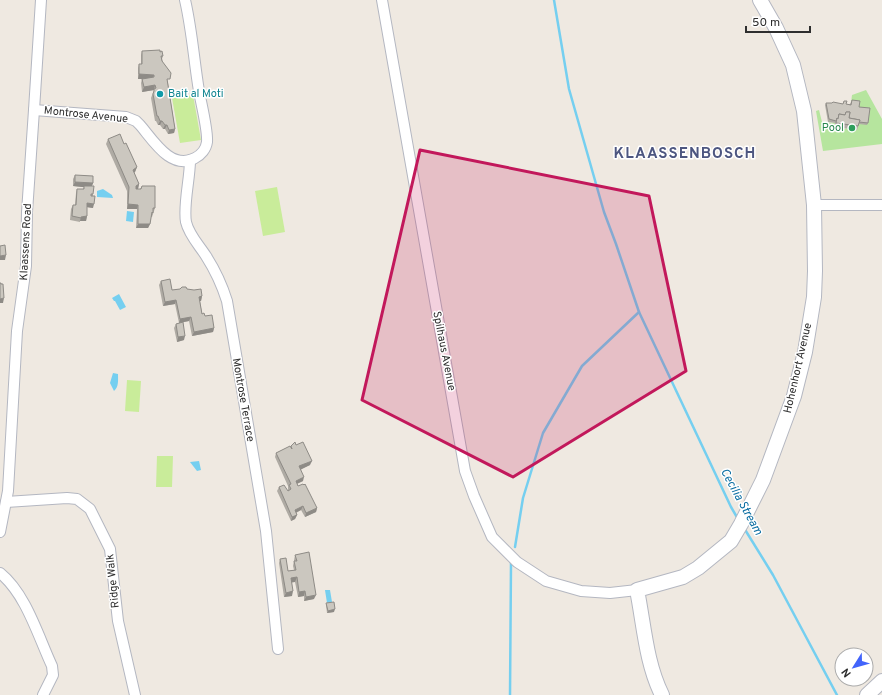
<svg xmlns="http://www.w3.org/2000/svg" width="882" height="695" font-family="Overpass,sans-serif">
  <rect width="100%" height="100%" fill="#efe9e1"/>
  <path fill="#b6e59e" d="M866,90l16,29v25l-59,7 -7,-40 3,-1 3,12 13,1v4l21,3 3,-26 -8,-1 1,-8z"/>
  <g fill="#c9ec9a">
    <path d="M193,95l8,45 -21,3 -8,-45z"/>
    <path d="M277,187l8,45 -22,4 -8,-45z"/>
    <path d="M127,380l14,1 -2,31 -14,-1z"/>
    <path d="M157,456h16l-1,31h-16z"/>
  </g>
  <g fill="#75cff0">
    <path d="M103,189l9,6 1,3 -16,-1v-6z"/>
    <path d="M127,211l7,1 -1,10 -7,-1z"/>
    <path d="M119,294l7,13 -6,3 -5,-9h-1l-2,-3z"/>
    <path d="M113,373l5,1c0,6 1,13 -4,17l-4,-8z"/>
    <path d="M199,461l2,9 -4,1 -7,-9z"/>
    <path d="M325,590h5l2,12 -5,1z"/>
  </g>
  <g fill="none" stroke-linecap="round" stroke-linejoin="round">
    <g stroke="#75cff0" stroke-width="2.5">
      <path d="M639,312l92,195 7,12"/>
      <path d="M744,528l29,47 64,120"/>
      <path d="M515,547l8,-49 20,-65 39,-67 57,-54 -23,-68 -12,-32 -35,-123 -15,-89"/>
      <path d="M510,695l1,-133"/>
    </g>
    <defs>
      <g id="street">
        <path d="M382,0l83,471 9,25 18,41 25,25 29,19 35,10 29,2 27,-3"/>
        <path d="M34,110l92,7 10,4 4,4c13,15 31,46 55,33 6,-3 11,-9 12,-16 1,-12 -6,-39 -8,-51 -5,-30 -7,-61 -14,-91"/>
        <path d="M190,160c0,19 -7,45 -4,62 3,13 13,23 20,34 9,14 16,29 21,45l39,230 12,118"/>
        <path d="M814,205h68"/>
        <path d="M6,502l61,-4 10,1 13,10 20,40 8,72 17,74"/>
        <path d="M0,532l8,-41 9,-160 9,-65 1,-54 7,-102 7,-110"/>
        <path d="M0,573c26,21 38,63 52,93l1,9 -10,20"/>
      </g>
      <g id="secondary">
        <path d="M662,695c-16,-32 -18,-70 -25,-105l46,-13 15,-9 33,-27 10,-17 22,-44 31,-84 11,-44 9,-55 1,-26 -1,-66 -10,-94 -11,-46 -17,-37 -16,-28"/>
        <path d="M867,695l15,-14"/>
      </g>
    </defs>
    <use href="#street" stroke="#b4b7c1" stroke-width="12"/>
    <use href="#secondary" stroke="#b4b7c1" stroke-width="16"/>
    <use href="#street" stroke="#fff" stroke-width="10"/>
    <use href="#secondary" stroke="#fff" stroke-width="14"/>
  </g>
  <g fill="#afaba4">
    <path d="M142,51l18,1 3,4 -1,3 6,24 7,46 -1,4 -6,1 -3,-5h-2l-3,-4h-2l-2,-4h-1l-4,-23 3,-8 -12,2 -1,-9 1,-4h-4v-11l1,-4h2v-9z"/>
    <path d="M852,100l7,7 9,16 -1,2 -8,-1 -2,6 -22,-3v-4l-7,-1 -3,-17 1,-2 17,1 1,-3 2,3h4z"/>
    <path d="M108,139l16,5 13,23 -2,5 -1,1 5,11 -1,5h2l2,-3 13,22 -3,9h-1l-1,7 -2,4h-12l1,-19h-10v-18l-21,-47z"/>
    <path d="M75,175l18,8 -1,3 1,8v14l-6,-1v9l-1,5h-6v1l-10,-2 1,-11 2,-4h2l1,-12 1,-4h6l1,-2 -11,-1v-7z"/>
    <path d="M161,281l11,9 15,-1 15,7 -1,5h-1l2,13 12,14 -1,4 -21,4 -3,-15 -6,1 1,18 -7,2 -3,-14 2,-4 3,-1 -4,-19 -12,2 -4,-21z"/>
    <path d="M296,445l14,20 -10,4 3,12 -6,3 1,2 19,22 -1,4 -11,5 -4,-7 -5,3 1,2 -2,4 -4,2 -14,-30 2,-4 9,4v-5l-13,-29 1,-4 14,-6 1,-1z"/>
    <path d="M295,555l19,44 -10,2v-5l-6,1 -3,-15h-3v14l-8,1 -5,-34 1,-4 8,12 6,-1 -1,-4z"/>
    <path d="M326,603l8,9 -7,1 -1,-8z"/>
  </g>
  <g fill="#8e8b86">
    <path d="M139,74l15,1 -2,4h-14z"/>
    <path d="M155,85l-1,5 -12,2 2,-5z"/>
    <path d="M160,121h2l-2,4h-2z"/>
    <path d="M165,125h2l-2,4h-2z"/>
    <path d="M175,129l-1,4 -6,1 1,-4z"/>
    <path d="M137,167l-2,5 -4,2 2,-4z"/>
    <path d="M75,182l18,1 -2,5 -18,-2z"/>
    <path d="M139,184l-1,5 -4,1 2,-4z"/>
    <path d="M87,203l7,1 -1,4 -7,-1z"/>
    <path d="M128,204l10,1 -1,4h-10z"/>
    <path d="M87,216l-1,5h-6l1,-4z"/>
    <path d="M138,224h12l-2,4h-12z"/>
    <path d="M6,255l-1,5h-5v-4z"/>
    <path d="M202,296l-1,5h-4l2,-4z"/>
    <path d="M4,298l-1,5h-3v-4z"/>
    <path d="M176,300l-1,4 -12,2 2,-4z"/>
    <path d="M191,317l-2,4 -10,2 1,-4z"/>
    <path d="M214,328l-1,4 -21,4 2,-4z"/>
    <path d="M185,336l-1,4 -7,2 1,-5z"/>
    <path d="M312,461l-2,4 -12,6 1,-5z"/>
    <path d="M304,477l-1,4 -9,4 2,-4z"/>
    <path d="M303,506l-2,4 -8,4 2,-4z"/>
    <path d="M317,508l-1,4 -11,5 1,-4z"/>
    <path d="M297,515l-2,4 -4,2 1,-4z"/>
    <path d="M297,577l-2,5 -6,1 2,-5z"/>
    <path d="M293,591l-1,5 -8,1 2,-4z"/>
    <path d="M305,591l-1,5 -6,1 1,-5z"/>
    <path d="M316,595l-2,4 -10,2 2,-4z"/>
    <path d="M335,609l-1,3 -7,1 1,-2z"/>
  </g>
  <g fill="#cbc7bf" stroke="#8e8b86">
    <path d="M160,50v2l2,-1 1,5h-2l1,5 9,12 -1,6h-3l8,50 -6,1 -2,-5h-2l-3,-4h-2l-2,-5h-1l-4,-22 1,-3v-2l2,-1 -1,-3 -11,2 -2,-8 12,-2v-2l-15,-1v-10h3v-13z"/>
    <path d="M852,100l8,1 -1,6 11,1 -2,15 -9,-1 1,-2 -11,-2 1,-6h-4l-1,3 -6,-1 -1,5 -1,-1 -1,3 -7,-2 -3,-16h6l1,-1 10,2 1,-3h3l-1,3 5,1z"/>
    <path d="M846,112h4l-1,6 11,2 -2,6 -22,-3 1,-5 1,1 1,-5 6,1z"/>
    <path d="M120,134l4,10 2,-1 11,24 -4,3 6,14 -3,2v3h5l1,-3h13v22h-2v5l-1,-1 -2,12h-12v-19l-10,-1 1,-17 -21,-48z"/>
    <path d="M75,175l18,1v7l-18,-1z"/>
    <path d="M84,186h10l-1,8h-2v2h4l-1,8 -7,-1v13l-6,1v1l-9,-2 1,-11h3l1,-16h7z"/>
    <path d="M5,245l1,10 -6,1v-10z"/>
    <path d="M170,279l2,11 8,-1 2,-2h4l1,2 7,1 7,-1 1,7 -3,1 3,17 2,-1 1,3 7,-1 2,13 -20,4 -3,-15 -11,2 -4,-19 -11,2 -4,-21z"/>
    <path d="M0,283h1v1h2l1,14 -4,1z"/>
    <path d="M183,322l2,14 -7,1 -2,-13z"/>
    <path d="M295,442l1,3 7,-3 9,19 -13,5 5,11 -8,4 2,5 5,-2 1,1 1,-1 12,24 -11,5 -3,-7 -8,4 2,5 -5,2 -13,-30 5,-2 4,6 3,-2 -2,-4 2,-1 -15,-31 14,-7 2,3 -1,-3z"/>
    <path d="M309,552l7,43 -10,2 -1,-6 -6,1 -2,-15 -6,1 2,13 -7,2 -6,-34 6,-1 2,13 8,-1 -2,-9h3l-2,-6z"/>
    <path d="M334,602l1,7 -7,2 -2,-8z"/>
  </g>
  <path fill="#c2185b" fill-opacity="0.2" stroke="#c2185b" stroke-width="3" stroke-linejoin="round" d="M420,150l229,46 37,175 -173,106 -151,-77z"/>
  <circle fill="#0f9aa8" stroke="#fff" stroke-width="1.5" cx="160" cy="94" r="4"/>
  <circle fill="#2e9e5b" stroke="#fff" stroke-width="1.5" cx="852" cy="128" r="4"/>
  <g text-anchor="middle" dominant-baseline="central" stroke-width="3" stroke-linejoin="round" paint-order="stroke">
    <g font-size="11" fill="#0d838f" stroke="#fff" text-anchor="start">
      <text x="168" y="94">Bait al Moti</text>
    </g>
    <g font-size="11" fill="#2e2e2e" stroke="#fff">
      <text transform="translate(86 115) rotate(6)">Montrose Avenue</text>
      <text transform="translate(26 242) rotate(-87)">Klaassens Road</text>
      <text transform="translate(444 351) rotate(79)">Spilhaus Avenue</text>
      <text transform="translate(798 368) rotate(-77)">Hohenhort Avenue</text>
      <text transform="translate(243 400) rotate(80)">Montrose Terrace</text>
      <text transform="translate(113 581) rotate(-96)">Ridge Walk</text>
    </g>
    <g font-size="11" fill="#27864d" stroke="#fff" text-anchor="end">
      <text x="844" y="128">Pool</text>
    </g>
    <g font-size="12" font-style="italic" fill="#0d6fa3" stroke="#fff">
      <text transform="translate(741 502) rotate(61)">Cecilia Stream</text>
    </g>
    <g font-size="15" font-weight="bold" letter-spacing="1" fill="#4d5680" stroke="#fff">
      <text x="685" y="154">KLAASSENBOSCH</text>
    </g>
  </g>
  <g transform="translate(854 667) rotate(233)"><circle r="19" fill="#ffffff" stroke="#ababab"/>
  <path d="M0-3L7 15L0 10L-7 15Z" fill="#4264fb"/>
  <text y="-6" font-size="11" font-weight="bold" text-anchor="middle" fill="#2e2e2e">N</text>
  </g>
  <path d="M746 26v6h64v-6" fill="none" stroke="#2e2e2e" stroke-width="2"/>
  <text x="752" y="26" font-size="12" fill="#2e2e2e" stroke="#ffffff" stroke-width="3" paint-order="stroke">50 m</text>
</svg>
